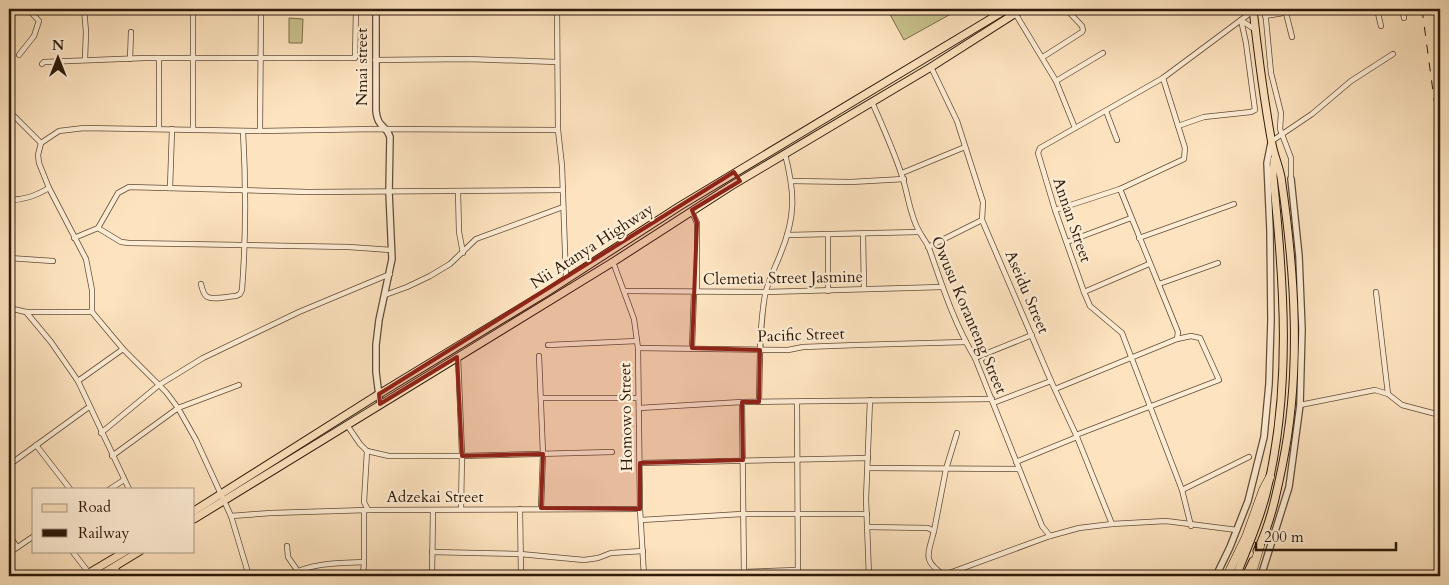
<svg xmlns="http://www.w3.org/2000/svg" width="1449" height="585" font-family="Cardo,serif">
  <rect width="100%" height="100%" fill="#fde3bf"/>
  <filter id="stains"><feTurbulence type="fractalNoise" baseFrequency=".004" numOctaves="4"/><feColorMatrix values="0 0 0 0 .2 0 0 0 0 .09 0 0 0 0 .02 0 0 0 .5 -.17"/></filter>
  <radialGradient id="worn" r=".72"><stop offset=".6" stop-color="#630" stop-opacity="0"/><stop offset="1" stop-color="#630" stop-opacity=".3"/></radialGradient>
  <g fill="#c8c18c" stroke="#7a6d4b">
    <path d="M887,9h70l1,1 -54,30z"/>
    <path d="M289,18l14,1 -1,24h-13z"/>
  </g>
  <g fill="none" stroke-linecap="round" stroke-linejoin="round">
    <path stroke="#757a75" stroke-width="1" d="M427,576v-6"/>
    <defs>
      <g id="minor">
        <path d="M84,9l2,23 -1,27"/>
        <path d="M557,9l1,121 4,36 4,114"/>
        <path d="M1265,9l6,64 10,40 -1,16 11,29v21"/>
        <path d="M1285,9l7,28"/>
        <path d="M1377,9l4,17"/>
        <path d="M1402,9l2,9"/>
        <path d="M1436,9l4,34"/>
        <path d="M1015,13l41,68 19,47"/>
        <path d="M9,14l8,-5"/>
        <path d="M1265,16l42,-7"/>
        <path d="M1242,21l14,9"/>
        <path d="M9,44l1,-2"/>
        <path d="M19,55l15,-19 5,-15 -11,-12"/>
        <path d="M1043,57l39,-25 1,-2 -1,-4 -16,-17"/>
        <path d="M159,58v71"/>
        <path d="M130,59l1,-27"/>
        <path d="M375,60l93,-1 89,3"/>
        <path d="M42,64l2,-2 101,-4h210l1,-49"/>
        <path d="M931,67l26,54 26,81 -1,18 69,161 26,56 35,87"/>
        <path d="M1056,81l47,-28"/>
        <path d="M872,102c10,23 21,47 29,71 7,19 8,41 18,58 3,6 7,10 10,17 13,37 25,75 46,110l67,168 8,10"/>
        <path d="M9,111l32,32"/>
        <path d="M1106,111l11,29"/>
        <path d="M1178,126l26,-9 47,-5 4,-2 -9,-67 -5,-23"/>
        <path d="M193,130v-121"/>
        <path d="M260,131l1,-122"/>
        <path d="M1272,141l40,-27 39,-33 42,-27"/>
        <path d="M902,173l63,-26"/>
        <path d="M792,181l59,1 53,-3"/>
        <path d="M170,188l2,-59"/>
        <path d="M1120,189l58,143 -1,7"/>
        <path d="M458,191l1,41 4,21"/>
        <path d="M9,200c15,0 26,-4 40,-12"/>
        <path d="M1055,210l65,-21 64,-30 1,-11 -22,-70"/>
        <path d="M689,213l3,-1 5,11v69"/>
        <path d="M98,228l23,14 8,1 220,4 42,3"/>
        <path d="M863,234l1,55"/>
        <path d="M787,235l132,-3"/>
        <path d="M74,238l24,-10 20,-35 11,-6 180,5 253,-2"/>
        <path d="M1139,238l95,-34"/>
        <path d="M1067,242l64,-24"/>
        <path d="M928,247l54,-27"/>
        <path d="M9,258l44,3"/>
        <path d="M613,262l21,57 4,29 2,161 4,67"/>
        <path d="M201,284c1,4 2,9 5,12 6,5 23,0 30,0l4,-2 2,-4c4,-53 4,-106 1,-159"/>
        <path d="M1159,284l59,-21"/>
        <path d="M624,291l142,1 176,-5"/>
        <path d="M828,291v-56"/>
        <path d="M1084,292l65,-28"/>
        <path d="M1376,292l12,102"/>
        <path d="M385,295l22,-8 23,-11 20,-12 26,-25 87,-32"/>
        <path d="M9,308l17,4h66l31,37 43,43 12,16 18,32 35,76 18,60"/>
        <path d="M26,312l25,30 27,39"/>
        <path d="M92,312v-22l-6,-31 -37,-71 -10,-25 -1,-8 3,-12 18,-12 25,-3 176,3 115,-2 183,1"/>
        <path d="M548,345l89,-4"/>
        <path d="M638,348l150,2 15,-3 54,-2 109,-3"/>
        <path d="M692,348l2,-56"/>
        <path d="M123,349l-45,32 51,108"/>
        <path d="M539,356l4,98 -2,54"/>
        <path d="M458,357l4,97 -1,55"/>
        <path d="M975,358l57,-23"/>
        <path d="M1055,389l122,-50 14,-3 9,2 19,42 -143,55"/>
        <path d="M542,398h96"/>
        <path d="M742,402l2,174"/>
        <path d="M759,402c1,-35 0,-72 6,-107 3,-14 10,-27 15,-40 16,-38 15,-62 5,-101"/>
        <path d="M797,402l1,174"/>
        <path d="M993,403l58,-22"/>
        <path d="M1300,405l75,-15 13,4 14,11 38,10"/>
        <path d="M639,408l103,-6 250,-3"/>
        <path d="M347,425l13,19 7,7 22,5h73l150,-4"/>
        <path d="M101,433l58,-48 44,-27 96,-46 91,-38"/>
        <path d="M36,445l34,44"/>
        <path d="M367,451l-3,51 4,8"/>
        <path d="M112,456l66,-48 61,-23"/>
        <path d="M1016,462l61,-25"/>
        <path d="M640,463l228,-5"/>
        <path d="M9,465l80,-58"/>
        <path d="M868,468l150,1"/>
        <path d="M110,489l14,-9"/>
        <path d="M1182,490l67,-33"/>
        <path d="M520,509l1,67"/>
        <path d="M231,516l40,-3 97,-3 272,-1"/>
        <path d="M641,520l101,-6h125"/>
        <path d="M1191,526l-9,-36 -60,-157 -32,-27 -6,-14 -29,-82 -17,-57 2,-5 123,-70 90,-67"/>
        <path d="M868,527l60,1 6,3c-6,24 -12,29 10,44"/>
        <path d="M934,531l12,-62 11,-36"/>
        <path d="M9,535l8,12"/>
        <path d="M287,546l1,11 9,13"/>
        <path d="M72,551l17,22"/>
        <path d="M432,552l88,2 64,6 14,-2 13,-5 32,-2"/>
        <path d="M9,553l25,-17"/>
        <path d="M114,566l7,10"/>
        <path d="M744,572l54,-2"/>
        <path d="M287,576c24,-13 49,-13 77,-14v-52"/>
        <path d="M363,576l1,-14"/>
        <path d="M432,576l1,-66"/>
        <path d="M869,576l-3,-77 4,-99"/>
        <path d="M941,576l109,-40 29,-8 33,-4 54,-3 71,9"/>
      </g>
      <g id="tertiary">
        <path d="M376,9v102c2,18 10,13 14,26l-1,55 3,67 -13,61 -3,25v27l4,32"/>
        <path d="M1216,576l14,-29 18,-46 16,-64 5,-53 2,-64 -1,-90 -3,-67 4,-20"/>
        <path d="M1261,576l28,-89 11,-82 2,-76 -3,-73 -8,-77"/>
      </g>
      <g id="primary">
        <path d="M194,511l185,-117 168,-102 133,-86 327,-197"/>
        <path d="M194,519l419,-257 118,-76 200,-119 91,-58"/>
        <path d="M84,576l42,-25"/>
        <path d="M99,576l41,-25"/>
      </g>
      <g id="trunk">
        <path d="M1253,9c5,45 11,90 19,135 2,11 7,22 9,33 14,95 21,196 1,290 -6,29 -12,58 -25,84"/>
        <path d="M1236,576c11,-27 23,-54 30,-82 26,-104 18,-213 7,-318l1,-16"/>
        <path d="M1246,576l7,-15"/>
      </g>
      <g id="motorway">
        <path d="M1227,576l19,-39 17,-47 7,-13"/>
        <path d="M1251,576l9,-30"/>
      </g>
    </defs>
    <use href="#minor" stroke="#614c37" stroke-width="6"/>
    <use href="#tertiary" stroke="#614c37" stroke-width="8"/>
    <use href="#primary" stroke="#2d190a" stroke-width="9"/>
    <use href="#trunk" stroke="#2d190a" stroke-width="9"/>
    <use href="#motorway" stroke="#2d190a" stroke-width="9"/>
    <use href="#minor" stroke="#feedd5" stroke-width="4.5"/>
    <use href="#tertiary" stroke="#feedd5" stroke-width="5.5"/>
    <use href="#primary" stroke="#fde3bf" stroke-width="7"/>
    <use href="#trunk" stroke="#fde3bf" stroke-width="7"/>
    <use href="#motorway" stroke="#fde3bf" stroke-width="8"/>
    <path stroke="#2d190a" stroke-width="1" stroke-dasharray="9 9" stroke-linecap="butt" d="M1422,9l18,135"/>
  </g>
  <path fill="#8f2418" fill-opacity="0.2" stroke="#8f2418" stroke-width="4" stroke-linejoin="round" d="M734,172l6,9 -48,29 5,13 -5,125 68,2 -1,52h-17l1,58 -103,3v46l-99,-1 2,-54 -81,2 -5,-99 -77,47 -1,-10z"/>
  <g text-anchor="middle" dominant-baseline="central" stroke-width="4.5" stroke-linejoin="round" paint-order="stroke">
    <g font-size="16" fill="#2d190a" stroke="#feedd5">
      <text transform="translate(362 67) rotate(-90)">Nmai street</text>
      <text transform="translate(1072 220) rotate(71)">Annan Street</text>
      <text transform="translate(592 246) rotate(-33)">Nii Atanya Highway</text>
      <text transform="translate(783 278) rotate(-1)">Clemetia Street Jasmine</text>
      <text transform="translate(1027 292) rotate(67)">Aseidu Street</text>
      <text transform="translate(969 315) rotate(67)">Owusu Koranteng Street</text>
      <text transform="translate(801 335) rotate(-2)">Pacific Street</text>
      <text transform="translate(626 417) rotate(-91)">Homowo Street</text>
      <text x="435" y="497">Adzekai Street</text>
    </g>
  </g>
  <rect width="1449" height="585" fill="none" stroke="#fde3bf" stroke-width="30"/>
  <rect x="10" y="10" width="1429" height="565" fill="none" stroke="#2d190a" stroke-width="2.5"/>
  <rect x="15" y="15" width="1419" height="555" fill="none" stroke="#2d190a"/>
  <rect x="32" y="488" width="162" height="65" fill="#feedd5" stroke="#aa9884"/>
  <rect x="42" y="504" width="25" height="8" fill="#fde3bf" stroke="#aa9884"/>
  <text x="78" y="512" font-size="15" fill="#2d190a">Road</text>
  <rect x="42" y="529" width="25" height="8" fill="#2d190a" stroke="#aa9884"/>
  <text x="78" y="538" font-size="15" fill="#2d190a">Railway</text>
  <g transform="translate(58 58)" stroke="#feedd5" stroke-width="4" paint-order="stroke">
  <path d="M0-4L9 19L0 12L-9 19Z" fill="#2d190a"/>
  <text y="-8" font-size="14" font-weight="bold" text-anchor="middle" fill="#2d190a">N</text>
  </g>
  <path d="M1256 542v8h140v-8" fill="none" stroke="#2d190a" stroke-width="2.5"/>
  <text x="1264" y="542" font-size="15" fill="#2d190a" stroke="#feedd5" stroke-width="4" paint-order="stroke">200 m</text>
  <rect width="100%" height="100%" filter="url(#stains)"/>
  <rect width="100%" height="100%" fill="url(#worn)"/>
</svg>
